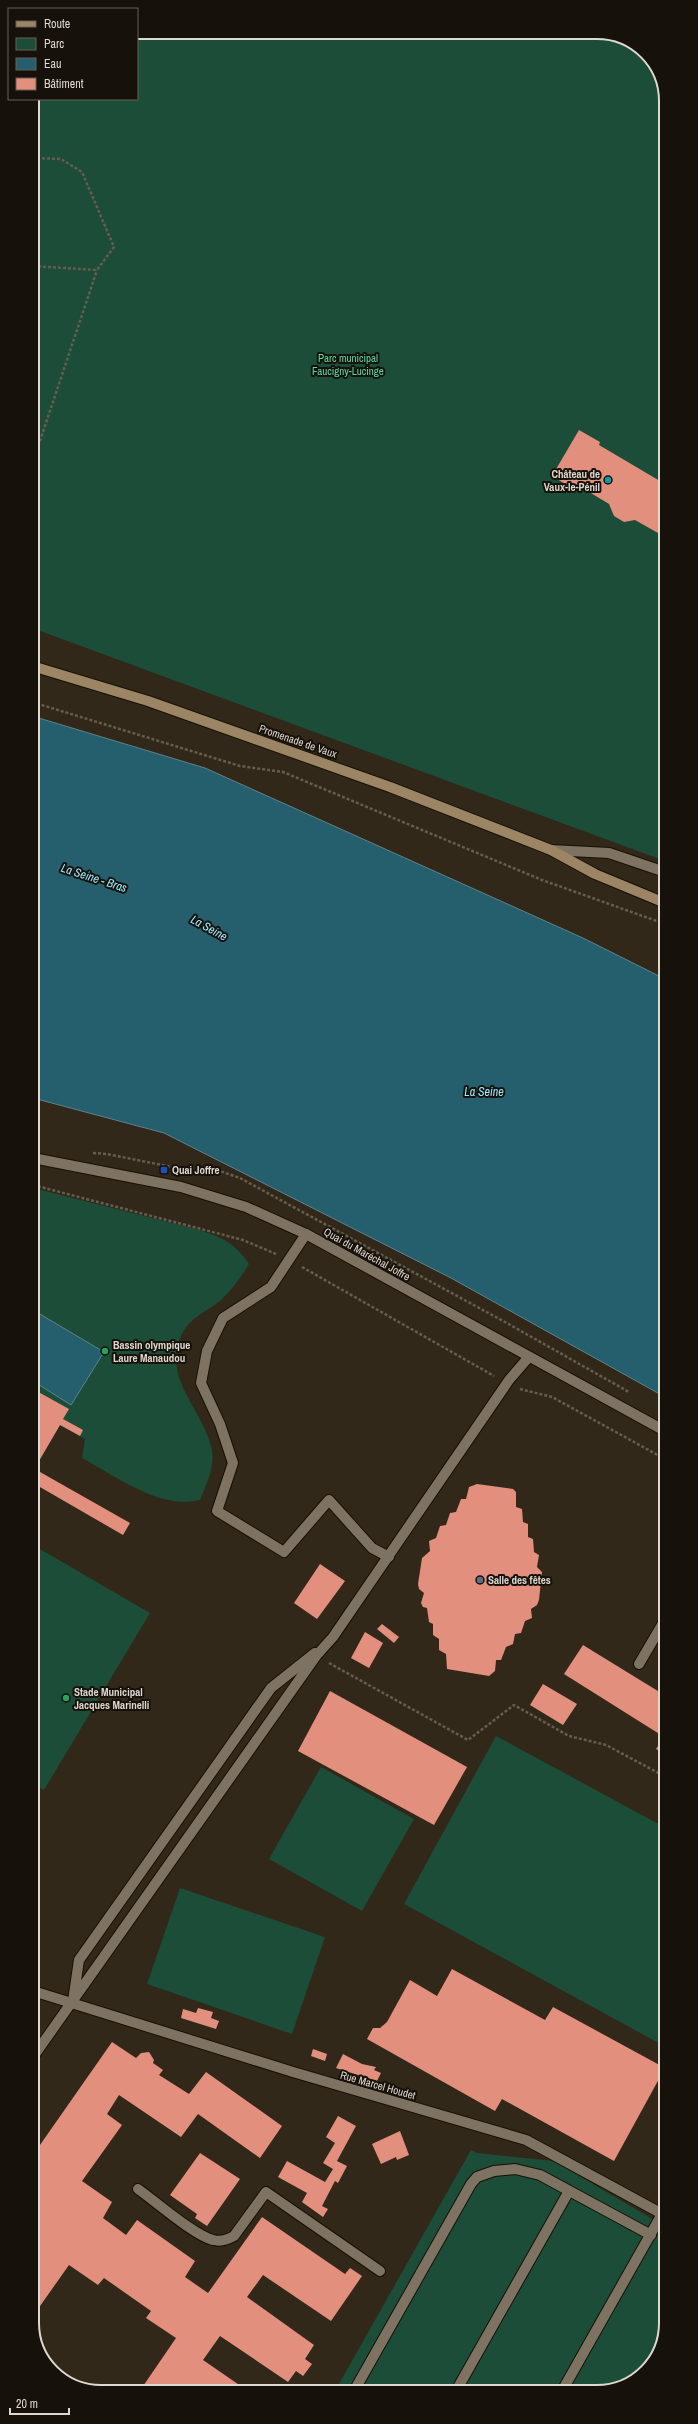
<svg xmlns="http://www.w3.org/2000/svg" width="698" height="2424" font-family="'Archivo Narrow',sans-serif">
  <rect width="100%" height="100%" fill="#312819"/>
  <g fill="#1b4d39">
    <path d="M602,32l40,17 23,38v774l-633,-233v-529h105v-62z"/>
    <path d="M33,1188l167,42c23,8 35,13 49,34 -8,13 -17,26 -28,36 -16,13 -30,16 -40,36 -19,44 23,74 31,114 3,17 -6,35 -12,50 -41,10 -84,-24 -118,-42l3,-19 -25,-14 -21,36 -6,-3z"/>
    <path d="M33,1545l117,68 -106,177 -11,-6z"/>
    <path d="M496,1736l170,92v219l-262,-143z"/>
    <path d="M321,1767l93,52 -52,92 -93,-52z"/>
    <path d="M180,1888l145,49 -33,97 -145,-50z"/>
    <path d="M471,2150l6,3 77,8 112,66v96l-14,42 -41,26h-276z"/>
  </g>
  <g fill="#255f6d" stroke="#5d838a">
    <path d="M32,716l173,52 378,170 82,41v418l-214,-119 -287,-145 -131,-35z"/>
    <path d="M33,1310l71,42 -33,53 -38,-24z"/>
  </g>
  <g fill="#e38f7d">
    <path d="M579,430l21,12 -1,3 66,39v53l-30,-17 -11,2 -10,-6 -5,-12 -33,-20 -4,4 -20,-12z"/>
    <path d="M33,1389l36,20 -6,10 20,11 -3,6 -20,-11 -21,36 -6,-3z"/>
    <path d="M33,1468l97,55 -7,12 -90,-52z"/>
    <path d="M477,1484l36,5 3,3v15l6,2 1,13 5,2v13l5,2 1,13 5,3 -2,12 5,5 -3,28 -2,5 -6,4 1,9 -7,3 -4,12 -6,1 -2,10 -7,3 -5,13h-5l-1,11 -6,5 -42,-7 -1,-15 -7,-4v-11l-6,-4v-11l-4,-2 -2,-14 -4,-1 -2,-4 3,-10 -5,-4 -1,-5 4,-26 8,-7 -1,-10 7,-3 4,-12 6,-1 4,-12 6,-1 5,-13h5l3,-12z"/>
    <path d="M320,1564l25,17 -28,38 -23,-16z"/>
    <path d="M382,1624l17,13 -5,6 -17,-14z"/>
    <path d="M365,1632l18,11 -14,25 -18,-10z"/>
    <path d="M583,1645l83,51v32l-5,7 -97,-61z"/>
    <path d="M543,1684l34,20 -14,21 -33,-20z"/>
    <path d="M330,1691l137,76 -33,58 -136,-74z"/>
    <path d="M664,1736l2,1v10l-6,-3z"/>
    <path d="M658,1746l7,4 -2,3 -7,-4z"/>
    <path d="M452,1969l93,51 8,-13 112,61 -51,93 -112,-62 -7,12 -128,-72 6,-11h7l7,-6 23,-42 27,16z"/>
    <path d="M198,2008l15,4 -2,6 8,3 -3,8 -35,-11 2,-9 13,4z"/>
    <path d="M112,2042l24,16 5,-5 8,-1 5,8 -1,3 10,7 -4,5 30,19 17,-22 76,54 -22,32 -62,-44 -17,23 -62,-42 -12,19 15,11 -40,56 30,21 -9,16 23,17 11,-15 58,41 -10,16 23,16 54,-76 83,57 5,-6 12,8 -31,45 -68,-46 -16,22 67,48 -9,14 7,5 -9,12 -7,-5 -8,11 -68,-46 -17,24 45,31 -109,1 37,-54 -30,-20 5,-7 -47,-33 -6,7 -29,-20 -36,51v-161z"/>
    <path d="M313,2049l14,5 -2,7 -14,-5z"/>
    <path d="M343,2054l19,10 14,3 -2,3 7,3 -4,8 -41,-13z"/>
    <path d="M338,2116l18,10 -19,35 10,5 -9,17 -3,-2 -13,25 6,3 -5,8 -21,-15 5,-9 -29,-16 9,-16 38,21 8,-13 -10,-6 12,-20 -9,-6z"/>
    <path d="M400,2131l9,24 -12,5 -1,-3 -15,7 -9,-20z"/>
    <path d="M200,2153l40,26 -33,47 -12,-8 2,-4 -27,-19z"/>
  </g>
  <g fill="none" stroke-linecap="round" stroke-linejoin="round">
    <defs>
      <g id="service">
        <path d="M306,1234l-35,53 -48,31 -16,33 -6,32 19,41 13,39 -16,48 67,41 45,-52 43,48 17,9"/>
        <path d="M639,1664l27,-46"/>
        <path d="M138,2189c17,12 57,47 75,51 8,2 14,0 21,-4l32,-44 114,79"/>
        <path d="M354,2391l117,-207 6,-7 17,-6 21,-2 25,6 111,60"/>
        <path d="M456,2391l113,-200"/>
        <path d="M562,2391l100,-177"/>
      </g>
      <g id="minor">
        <path d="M33,1158l148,29 65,20 60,27 359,197"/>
        <path d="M33,1991l260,81 233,68 140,76"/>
        <path d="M73,2001l6,-41 192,-272 44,-35"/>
        <path d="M33,2057l283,-401 17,-19 176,-257 19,-22"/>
      </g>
      <path id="tertiary" d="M551,850l58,3 56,19"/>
      <path id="secondary" d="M32,666l116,35 242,86 161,63 44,24 70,29"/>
    </defs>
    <use href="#service" stroke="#191003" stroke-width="12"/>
    <use href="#minor" stroke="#191003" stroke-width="12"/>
    <use href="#tertiary" stroke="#191003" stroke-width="12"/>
    <use href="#secondary" stroke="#191003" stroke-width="12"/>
    <g stroke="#655d50" stroke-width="2.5" stroke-dasharray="3 2" stroke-linecap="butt">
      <path d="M32,158l29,1 21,13 32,75 -17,23 -65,-4"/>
      <path d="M32,465l65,-195"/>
      <path d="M32,702l208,64 43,6 259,108 123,44"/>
      <path d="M93,1153l14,1 85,17h28l20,7 265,144 124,70"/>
      <path d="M33,1185l210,55 33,14"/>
      <path d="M302,1267l192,109"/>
      <path d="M520,1389l32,8 113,62"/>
      <path d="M329,1663l139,77 46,-35 55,31 37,9 60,32"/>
    </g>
    <use href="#service" stroke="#7e7362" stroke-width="10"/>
    <use href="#minor" stroke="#7e7362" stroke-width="10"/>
    <use href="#tertiary" stroke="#7e7362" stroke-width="10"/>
    <use href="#secondary" stroke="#9b8565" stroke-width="10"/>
  </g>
  <circle fill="#0f9aa8" stroke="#16110b" stroke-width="1.5" cx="608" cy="480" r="4"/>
  <rect fill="#1a4fb4" stroke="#16110b" stroke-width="1.5" x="160" y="1166" width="8" height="8" rx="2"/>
  <g fill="#2e9e5b" stroke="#16110b" stroke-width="1.5">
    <circle cx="105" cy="1351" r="4"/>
    <circle cx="66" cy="1698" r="4"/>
  </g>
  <circle fill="#5c6f8a" stroke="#16110b" stroke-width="1.5" cx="480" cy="1580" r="4"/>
  <g text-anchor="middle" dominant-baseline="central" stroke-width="4" stroke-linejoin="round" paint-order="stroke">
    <g font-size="11" fill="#5adaa7" stroke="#16110b">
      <text x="348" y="358">Parc municipal<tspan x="348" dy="13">Faucigny-Lucinge</tspan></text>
    </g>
    <g font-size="11" font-weight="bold" fill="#dfd8cf" stroke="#16110b" text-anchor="start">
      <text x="600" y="474" text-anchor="end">Château de<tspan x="600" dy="13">Vaux-le-Pénil</tspan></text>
      <text x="172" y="1170">Quai Joffre</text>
      <text x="113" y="1345">Bassin olympique<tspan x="113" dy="13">Laure Manaudou</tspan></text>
      <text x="488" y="1580">Salle des fêtes</text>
      <text x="74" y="1692">Stade Municipal<tspan x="74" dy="13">Jacques Marinelli</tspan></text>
    </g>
    <g font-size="11" fill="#dfd8cf" stroke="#16110b">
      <text transform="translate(298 741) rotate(19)">Promenade de Vaux</text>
      <text transform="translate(367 1254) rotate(29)">Quai du Maréchal Joffre</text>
      <text transform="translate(378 2085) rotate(16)">Rue Marcel Houdet</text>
    </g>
    <g font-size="12" font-style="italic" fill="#9ceaff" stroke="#16110b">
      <text transform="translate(94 878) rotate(18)">La Seine - Bras</text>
      <text transform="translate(209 928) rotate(29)">La Seine</text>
      <text x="484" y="1092">La Seine</text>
    </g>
  </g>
  <path d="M0 0H698V2424H0ZM101 39H597A62 62 0 0 1 659 101V2323A62 62 0 0 1 597 2385H101A62 62 0 0 1 39 2323V101A62 62 0 0 1 101 39Z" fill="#16110b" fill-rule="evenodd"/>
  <path fill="none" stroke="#dfd8cf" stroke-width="2" d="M101 39H597A62 62 0 0 1 659 101V2323A62 62 0 0 1 597 2385H101A62 62 0 0 1 39 2323V101A62 62 0 0 1 101 39Z"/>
  <rect x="8" y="8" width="130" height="92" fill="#16110b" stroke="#666159"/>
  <rect x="16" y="21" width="20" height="6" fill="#9b8565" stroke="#666159"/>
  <text x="44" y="28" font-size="12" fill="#dfd8cf">Route</text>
  <rect x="16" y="38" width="20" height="12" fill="#1b4d39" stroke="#666159"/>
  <text x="44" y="48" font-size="12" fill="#dfd8cf">Parc</text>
  <rect x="16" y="58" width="20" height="12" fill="#255f6d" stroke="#666159"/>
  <text x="44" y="68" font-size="12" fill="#dfd8cf">Eau</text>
  <rect x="16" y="78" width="20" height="12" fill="#e38f7d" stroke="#666159"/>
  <text x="44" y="88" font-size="12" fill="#dfd8cf">Bâtiment</text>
  <path d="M10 2408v6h59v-6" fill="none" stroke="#dfd8cf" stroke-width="2"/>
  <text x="16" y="2408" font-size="12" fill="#dfd8cf" stroke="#16110b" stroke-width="3" paint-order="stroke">20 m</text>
</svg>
